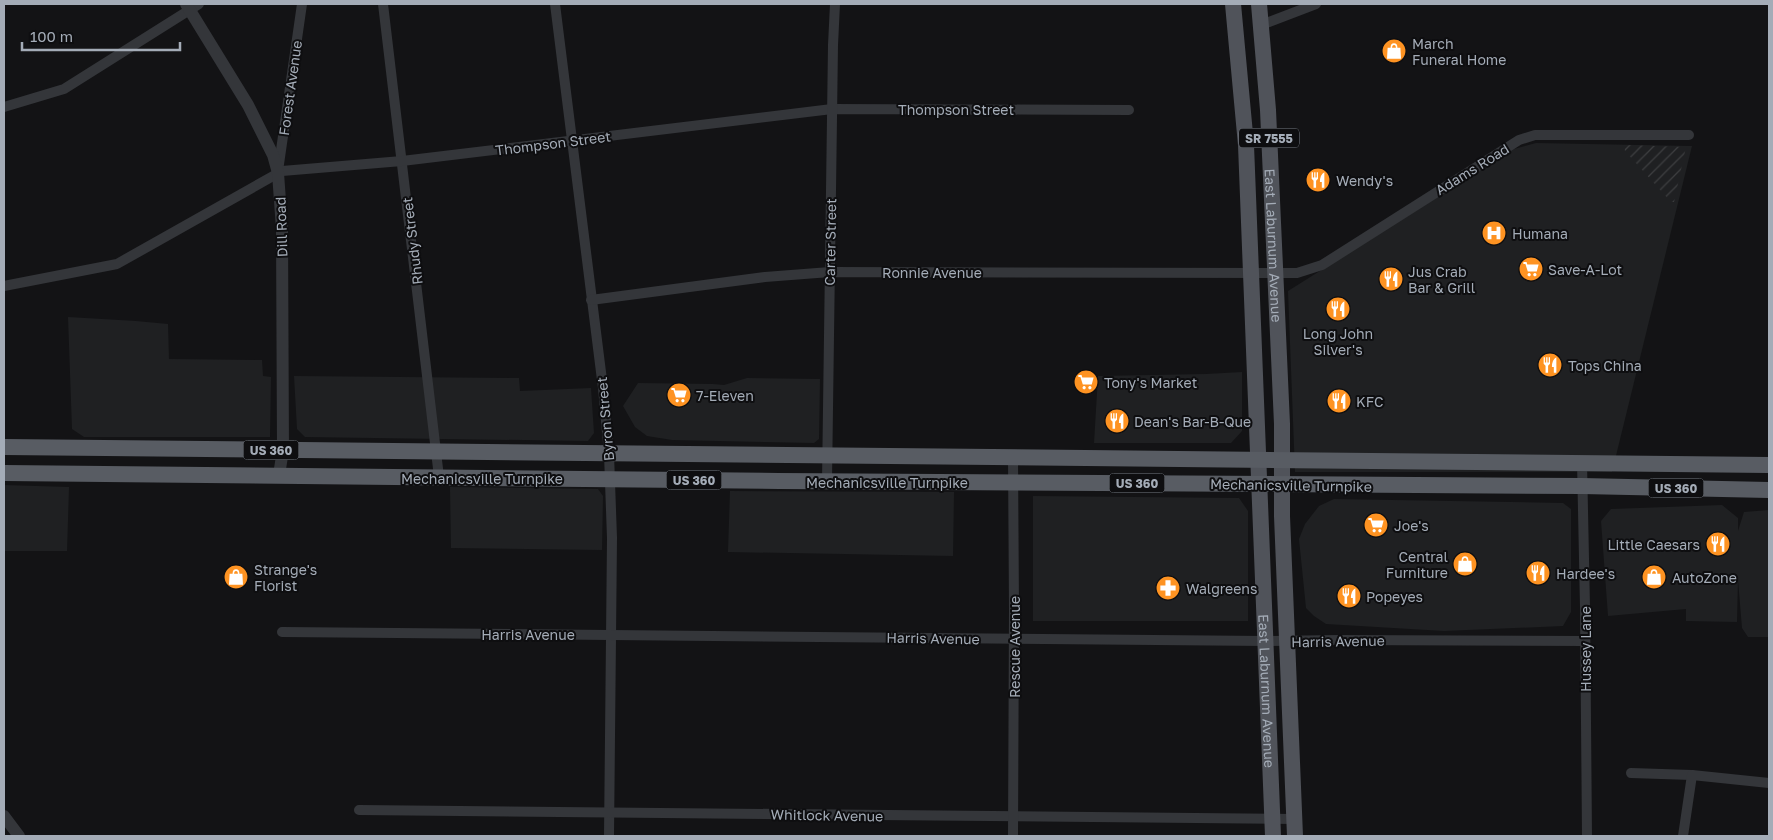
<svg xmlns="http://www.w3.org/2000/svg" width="1773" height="840" font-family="'Golos Text',sans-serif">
  <defs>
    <pattern id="industrial-furrows" width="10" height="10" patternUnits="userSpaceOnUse" patternTransform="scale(1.25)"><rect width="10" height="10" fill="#1f2022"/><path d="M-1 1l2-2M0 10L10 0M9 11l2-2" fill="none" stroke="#3d3e40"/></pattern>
  </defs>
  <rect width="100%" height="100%" fill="#131315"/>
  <g fill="#1f2022">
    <path d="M1536,143l156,3 -80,326h-317l-7,-181 226,-142z"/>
    <path d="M68,317l68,4 32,3 1,35 93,1 1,16 8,1 -1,60h-186l-12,-8z"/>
    <path d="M1242,372v59l-11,12h-137l4,-67 108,-2z"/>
    <path d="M294,376l225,2 1,13 71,-3 3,45 -6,8 -283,-4 -8,-8z"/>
    <path d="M747,378l73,1 -1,60 -5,4 -142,-3 -25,-4 -12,-9 -12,-21 15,-23 75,1 11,1z"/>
    <path d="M4,485l65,2 -2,64h-63z"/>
    <path d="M450,487l148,2 5,7 -1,54 -151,-2z"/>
    <path d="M730,491l224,1 -1,64 -225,-4z"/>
    <path d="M1033,496l206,2 9,13v110h-215z"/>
    <path d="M1334,499l229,4 8,6v103l-8,14 -119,5 -118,-7 -12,-8 -8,-8 -7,-69 6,-15 14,-18z"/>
    <path d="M1722,505l16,13v13l6,-19 25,-2v127h-21l-6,-9 -4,-48 -1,42 -51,-1v-12l-78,7 -7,-95 10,-12z"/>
  </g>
  <path fill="url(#industrial-furrows)" d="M1624,145l62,2 -12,55h-3l-46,-51z"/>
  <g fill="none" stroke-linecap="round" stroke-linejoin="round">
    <g stroke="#34363a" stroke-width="10">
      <path d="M383,4l56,473"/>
      <path d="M555,4l48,384 6,66 3,84 -3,298"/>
      <path d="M1261,25l55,-21"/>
      <path d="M4,107l60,-18 135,-85"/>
      <path d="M278,171l24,-167"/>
      <path d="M4,286l113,-22 165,-93 120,-10 430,-52 297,1"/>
      <path d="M591,300l174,-23 65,-5 467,1 25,-8 197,-125 16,-5h154"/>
      <path d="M1582,462l3,145 2,229"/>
      <path d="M827,481l6,-436 2,-41"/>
      <path d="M282,632l984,9 73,-1 246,1"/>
      <path d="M1631,773l61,2"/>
      <path d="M359,810l936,9"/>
      <path d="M1013,836l1,-227 -1,-152"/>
      <path d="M1683,836l9,-61 77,8"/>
    </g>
    <g stroke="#34363a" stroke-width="12">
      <path d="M186,4l62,101 25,50 5,18 4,56 1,221 -4,25"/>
      <path d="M4,816l15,20"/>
    </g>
    <g stroke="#50535a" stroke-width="16">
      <path id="s1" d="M1233,4l13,141 27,691"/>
      <path id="s2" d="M1259,4l9,106 14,314v92l13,320"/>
    </g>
    <g stroke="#585c63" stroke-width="16">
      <path d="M4,447l1765,18"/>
      <path d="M4,473l775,8 803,5 187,4"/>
    </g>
  </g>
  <defs>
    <symbol id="shop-disc" viewBox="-11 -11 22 22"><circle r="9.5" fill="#fe9322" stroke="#0e0e10"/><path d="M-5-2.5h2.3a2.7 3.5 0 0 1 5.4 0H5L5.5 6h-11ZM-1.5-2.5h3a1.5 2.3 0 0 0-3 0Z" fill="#fff"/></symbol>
    <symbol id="restaurant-disc" viewBox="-11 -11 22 22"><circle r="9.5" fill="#fe9322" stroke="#0e0e10"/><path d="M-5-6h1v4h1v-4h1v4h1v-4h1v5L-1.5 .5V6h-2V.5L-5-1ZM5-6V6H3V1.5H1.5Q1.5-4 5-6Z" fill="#fff"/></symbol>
    <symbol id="hospital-disc" viewBox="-11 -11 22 22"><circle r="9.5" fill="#fe9322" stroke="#0e0e10"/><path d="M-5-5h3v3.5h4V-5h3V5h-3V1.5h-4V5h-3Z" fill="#fff"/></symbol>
    <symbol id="supermarket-disc" viewBox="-11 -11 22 22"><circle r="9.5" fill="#fe9322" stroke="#0e0e10"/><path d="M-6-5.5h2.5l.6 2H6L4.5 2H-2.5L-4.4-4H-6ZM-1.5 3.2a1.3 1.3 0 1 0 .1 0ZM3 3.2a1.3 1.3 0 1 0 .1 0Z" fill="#fff"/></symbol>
    <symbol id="pharmacy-disc" viewBox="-11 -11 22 22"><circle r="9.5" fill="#fe9322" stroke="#0e0e10"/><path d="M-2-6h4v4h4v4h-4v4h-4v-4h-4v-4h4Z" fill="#fff"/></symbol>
  </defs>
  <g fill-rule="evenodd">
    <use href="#shop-disc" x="1380" y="37" width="28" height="28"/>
    <use href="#restaurant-disc" x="1304" y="166" width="28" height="28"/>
    <use href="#hospital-disc" x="1480" y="219" width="28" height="28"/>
    <use href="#supermarket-disc" x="1517" y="255" width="28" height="28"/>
    <use href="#restaurant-disc" x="1377" y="265" width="28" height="28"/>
    <use href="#restaurant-disc" x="1324" y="295" width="28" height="28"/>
    <use href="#restaurant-disc" x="1536" y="351" width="28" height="28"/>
    <use href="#supermarket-disc" x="1072" y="368" width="28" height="28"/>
    <use href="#supermarket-disc" x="665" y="381" width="28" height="28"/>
    <use href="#restaurant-disc" x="1325" y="387" width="28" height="28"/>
    <use href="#restaurant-disc" x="1103" y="407" width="28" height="28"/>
    <use href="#supermarket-disc" x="1362" y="511" width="28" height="28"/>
    <use href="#restaurant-disc" x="1704" y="530" width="28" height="28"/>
    <use href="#shop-disc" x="1451" y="550" width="28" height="28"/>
    <use href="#restaurant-disc" x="1524" y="559" width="28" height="28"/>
    <use href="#shop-disc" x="222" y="563" width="28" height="28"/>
    <use href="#shop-disc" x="1640" y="563" width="28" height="28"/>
    <use href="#pharmacy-disc" x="1154" y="574" width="28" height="28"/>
    <use href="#restaurant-disc" x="1335" y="582" width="28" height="28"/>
  </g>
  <g text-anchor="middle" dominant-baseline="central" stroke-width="4" stroke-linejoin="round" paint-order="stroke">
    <g fill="#0e0e10" stroke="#777d85" stroke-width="1">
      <rect x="1239" y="128.5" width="60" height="19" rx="4"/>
      <rect x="243.5" y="440.5" width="55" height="19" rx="4"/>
      <rect x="666.5" y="470.5" width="55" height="19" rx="4"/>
      <rect x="1109.5" y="473.5" width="55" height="19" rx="4"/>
      <rect x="1648.5" y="478.5" width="55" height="19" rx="4"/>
    </g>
    <g font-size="12" font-weight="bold" fill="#a4acb7">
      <text x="1269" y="138">SR 7555</text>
      <text x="271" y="450">US 360</text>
      <text x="694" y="480">US 360</text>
      <text x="1137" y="483">US 360</text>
      <text x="1676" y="488">US 360</text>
    </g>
    <g font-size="14" fill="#a4acb7" stroke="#0e0e10" text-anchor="start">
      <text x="1412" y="43">March<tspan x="1412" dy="16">Funeral Home</tspan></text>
      <text x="1336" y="180">Wendy's</text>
      <text x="1512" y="233">Humana</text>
      <text x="1548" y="269">Save-A-Lot</text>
      <text x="1408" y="271">Jus Crab<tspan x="1408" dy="16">Bar &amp; Grill</tspan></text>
      <text x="1338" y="333" text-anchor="middle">Long John<tspan x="1338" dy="16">Silver's</tspan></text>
      <text x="1568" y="365">Tops China</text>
      <text x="1104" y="382">Tony's Market</text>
      <text x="696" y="395">7-Eleven</text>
      <text x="1356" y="401">KFC</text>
      <text x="1134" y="421">Dean's Bar-B-Que</text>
      <text x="1394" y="525">Joe's</text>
      <text x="1700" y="544" text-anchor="end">Little Caesars</text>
      <text x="1448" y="556" text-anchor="end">Central<tspan x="1448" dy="16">Furniture</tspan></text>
      <text x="254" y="569">Strange's<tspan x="254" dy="16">Florist</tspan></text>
      <text x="1556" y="573">Hardee's</text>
      <text x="1672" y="577">AutoZone</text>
      <text x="1186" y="588">Walgreens</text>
      <text x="1366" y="596">Popeyes</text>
    </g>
    <g font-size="14" fill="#a4acb7" stroke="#0e0e10">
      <text transform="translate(290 88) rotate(-82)">Forest Avenue</text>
      <text x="956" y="109">Thompson Street</text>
      <text transform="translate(553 143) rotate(-7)">Thompson Street</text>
      <text transform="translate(1472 169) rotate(-32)">Adams Road</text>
      <text transform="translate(281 227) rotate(-92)">Dill Road</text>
      <text transform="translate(412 241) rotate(-97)">Rhudy Street</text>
      <text transform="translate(830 242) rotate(-89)">Carter Street</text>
      <text stroke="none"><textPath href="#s2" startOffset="242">East Laburnum Avenue</textPath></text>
      <text x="932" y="272">Ronnie Avenue</text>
      <text transform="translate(605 419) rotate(-95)">Byron Street</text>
      <text x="482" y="478">Mechanicsville Turnpike</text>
      <text x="887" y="482">Mechanicsville Turnpike</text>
      <text transform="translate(1291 485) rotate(1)">Mechanicsville Turnpike</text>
      <text x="528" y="634">Harris Avenue</text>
      <text transform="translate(933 638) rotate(1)">Harris Avenue</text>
      <text transform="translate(1338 641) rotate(-1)">Harris Avenue</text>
      <text transform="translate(1014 647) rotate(-90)">Rescue Avenue</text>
      <text transform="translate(1585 649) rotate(-90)">Hussey Lane</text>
      <text stroke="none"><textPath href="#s1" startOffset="688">East Laburnum Avenue</textPath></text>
      <text transform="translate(827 815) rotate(1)">Whitlock Avenue</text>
    </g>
  </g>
  <rect width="1773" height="840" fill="none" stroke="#a4acb7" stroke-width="10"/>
  <path d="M22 42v8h158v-8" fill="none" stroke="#a4acb7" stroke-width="2.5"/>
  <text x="30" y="42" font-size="15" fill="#a4acb7" stroke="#0e0e10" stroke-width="4" paint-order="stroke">100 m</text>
</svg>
